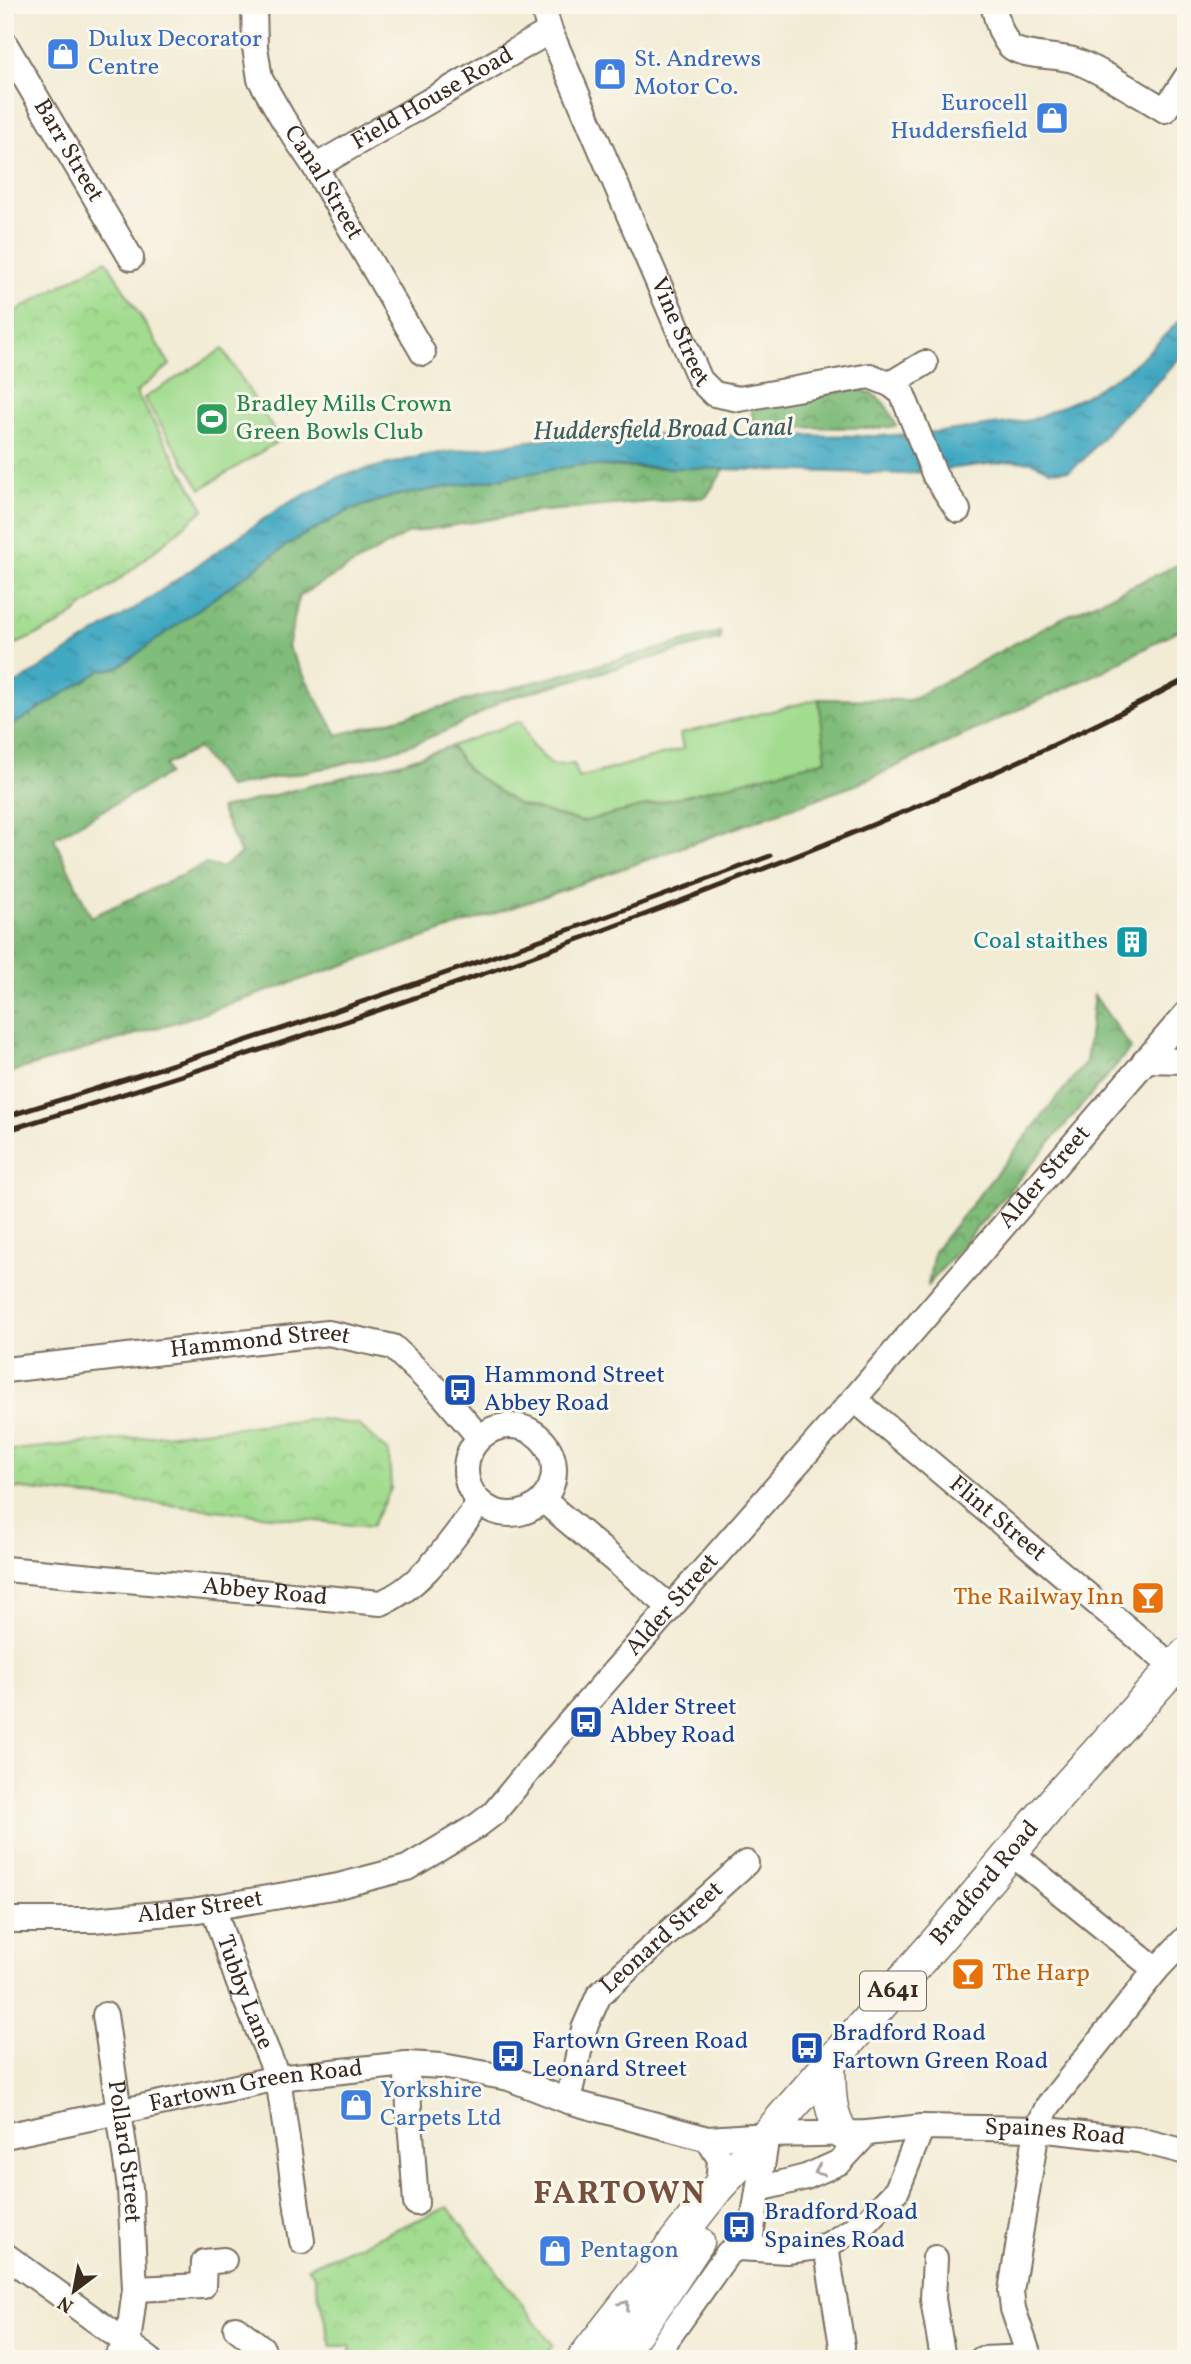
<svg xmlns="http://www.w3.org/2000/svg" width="1191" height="2364" font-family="Vollkorn,serif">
  <defs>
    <pattern id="forest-crowns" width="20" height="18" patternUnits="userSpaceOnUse" patternTransform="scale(1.75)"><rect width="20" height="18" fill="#80bc7a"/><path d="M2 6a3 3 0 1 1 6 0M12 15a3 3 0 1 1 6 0" fill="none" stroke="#6a9963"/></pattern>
    <pattern id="park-crowns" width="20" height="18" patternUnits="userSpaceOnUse" patternTransform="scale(1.75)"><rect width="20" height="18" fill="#a1dc8f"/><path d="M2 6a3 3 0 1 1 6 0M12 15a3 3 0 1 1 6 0" fill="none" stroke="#8cbd7b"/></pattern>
    <pattern id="water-ripples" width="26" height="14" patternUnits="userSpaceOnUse" patternTransform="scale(1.75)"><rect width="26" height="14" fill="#42a9c2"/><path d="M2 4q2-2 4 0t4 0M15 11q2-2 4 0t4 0" fill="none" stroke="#388a9d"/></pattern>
  </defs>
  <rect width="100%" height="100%" fill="#fbf7ec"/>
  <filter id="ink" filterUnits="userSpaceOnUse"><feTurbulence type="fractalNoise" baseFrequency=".0143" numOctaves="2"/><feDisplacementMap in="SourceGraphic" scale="14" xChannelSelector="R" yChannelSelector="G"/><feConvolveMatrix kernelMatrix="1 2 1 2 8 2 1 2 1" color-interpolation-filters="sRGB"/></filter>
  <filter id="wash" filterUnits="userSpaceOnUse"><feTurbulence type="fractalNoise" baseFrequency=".00686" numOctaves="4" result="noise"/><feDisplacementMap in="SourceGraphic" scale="28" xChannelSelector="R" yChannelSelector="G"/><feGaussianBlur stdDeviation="1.57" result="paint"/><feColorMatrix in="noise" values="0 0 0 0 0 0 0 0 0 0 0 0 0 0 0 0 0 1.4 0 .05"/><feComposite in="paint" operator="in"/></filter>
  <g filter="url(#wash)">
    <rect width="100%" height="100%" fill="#f2ecd5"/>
    <g fill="#a1dc8f" stroke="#6e8356" stroke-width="2">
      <path d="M223,349l57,91 -79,49 -57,-91z"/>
      <path d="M819,699l7,61 -244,62 -65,-18 -49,-34 -17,-24 70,-25 11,25 20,19 22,-1 4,14 105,-29 -3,-15z"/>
    </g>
    <g fill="url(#forest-crowns)" stroke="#5e734c" stroke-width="2">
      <path d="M857,389c23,5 31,16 39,37l-15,2 -121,-1 -7,-8 -2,-12z"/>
      <path d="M579,465l57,3h89l-19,29 -172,15 -126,21 -109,63 -11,51 49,88 383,-103 1,7 -219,61c-83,56 -178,67 -274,87l-30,-39 -33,17 3,9 -114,64 37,79 115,-53 15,4 20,-14 -21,-45 186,-48 45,-15 17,24 49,34 65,18 244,-62 -7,-61 91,1 148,-80 128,-59v65l-83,45 -245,113 -315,113 -354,121 -184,56v-344l97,-60 15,-2 176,-127 57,-31 44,-14z"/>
      <path d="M1094,995l37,53 -203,237 6,-34 152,-189z"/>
    </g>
    <g fill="url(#park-crowns)" stroke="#6e8356" stroke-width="2">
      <path d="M106,260l64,105 -34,27 68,117 -71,60 -74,56 -54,24v-339l11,1z"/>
      <path d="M319,1419l40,6 30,28 2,36 -20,38 -366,-40v-36z"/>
      <path d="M448,2207l105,138 -10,14h-191l-2,-13h-19l-17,-71 -6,-8z"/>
    </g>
    <path fill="url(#water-ripples)" stroke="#3e6a70" stroke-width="2" d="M1186,314v37l-38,41 -33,30 -32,38 -14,11 -20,-1 -17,-8 -18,-1 -109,13 -326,-9 -185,31 -44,14 -57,31 -176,127 -15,2 -97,60v-39l141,-90 135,-94 62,-32 84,-20 155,-21 299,2 66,-5 84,-11 50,-22 45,-27 23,-20z"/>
  </g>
  <g filter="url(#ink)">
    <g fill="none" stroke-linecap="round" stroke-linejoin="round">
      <defs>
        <g id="minor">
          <path id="s1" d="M254,5l1,42 5,32 23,40 32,48 108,186"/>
          <path id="s2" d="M542,5l8,26 150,349 14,14 25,5 131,-23 20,8 12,9 33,83 23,34"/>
          <path d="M993,5c4,14 7,30 17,41 11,11 46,9 63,14 27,9 66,35 92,50l21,-32"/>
          <path id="s3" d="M5,44l126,214"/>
          <path id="s4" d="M315,167l235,-136"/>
          <path d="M890,384l35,-21"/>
          <path d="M1145,1060l41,1"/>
          <path id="s5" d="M5,1370l323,-37 65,14 49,47 36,42"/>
          <path id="s6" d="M854,1399l332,279"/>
          <circle cx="510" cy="1470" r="44"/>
          <path d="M543,1500l127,107"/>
          <path id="s7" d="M5,1569l376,34c43,-17 71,-65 99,-100"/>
          <path d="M1010,1852l146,118"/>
          <path id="s8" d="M213,1907l25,74 40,97 24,163"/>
          <path id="s9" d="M5,1920h88l99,-9 146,-25 69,-18 70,-42 17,-13 60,-73 300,-341 332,-385"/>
          <path id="s10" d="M105,2015l25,173 5,101 -7,54 -12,16"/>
          <path d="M406,2064l10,139"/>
          <path id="s11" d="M568,2101l16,-72 15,-34 147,-132"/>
          <path id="s12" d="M5,2136l273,-58 128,-14 36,2 67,12 59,23 140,38 59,-4 100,-2 55,-6 115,2 102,11 47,12"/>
          <path d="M708,2139l12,20 -2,28"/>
          <path d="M759,2189l47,-12 34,-15 27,-29"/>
          <path d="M826,2246l16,100 -2,13"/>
          <path d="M749,2248l18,-113"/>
          <path d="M5,2255l144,104"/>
          <path d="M935,2258l-2,41 10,60"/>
          <path d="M135,2289l68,-3 1,-24 20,-2"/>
          <path d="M236,2328l26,20 3,11"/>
          <path d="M653,2359l75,-106 10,-5 49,3 39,-5 41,-25 30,-31 25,-63"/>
          <path d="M982,2359l48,-2"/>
          <path d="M1030,2359l-17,-50 -2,-18 26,-162 11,-23 108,-136 30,-32"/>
        </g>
        <g id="major">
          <path d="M829,2064c1,27 -1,45 13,69"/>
          <path id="s13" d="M583,2359l135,-172 49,-52 176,-201 116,-139 127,-141"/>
          <path d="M617,2359l48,-67 33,-50"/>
        </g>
      </defs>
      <use href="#minor" stroke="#7b6e5e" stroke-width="28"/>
      <use href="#major" stroke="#7b6e5e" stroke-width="35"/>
      <use href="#minor" stroke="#fff" stroke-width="24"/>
      <use href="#major" stroke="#fff" stroke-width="32"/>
      <g stroke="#3b2a1e" stroke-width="5">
        <path d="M5,1117c259,-79 512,-166 765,-261"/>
        <path d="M5,1131c231,-71 461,-147 686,-234 169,-65 335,-133 495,-218"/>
      </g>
    </g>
    <defs><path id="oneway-chevron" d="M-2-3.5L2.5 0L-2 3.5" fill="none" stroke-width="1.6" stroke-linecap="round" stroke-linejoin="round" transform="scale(1.75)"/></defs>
    <g stroke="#a79f9a">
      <use href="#oneway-chevron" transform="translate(819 2171) rotate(156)"/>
      <use href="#oneway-chevron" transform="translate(625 2305) rotate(-52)"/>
    </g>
  </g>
  <defs>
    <symbol id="shop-square" viewBox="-11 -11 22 22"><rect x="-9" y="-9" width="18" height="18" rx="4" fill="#3f7fe0" stroke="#fbf7ec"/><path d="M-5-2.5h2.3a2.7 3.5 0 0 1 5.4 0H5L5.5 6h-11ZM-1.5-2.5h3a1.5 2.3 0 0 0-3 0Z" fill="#fff"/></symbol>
    <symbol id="stadium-square" viewBox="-11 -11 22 22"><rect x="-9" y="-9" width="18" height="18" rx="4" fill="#2e9e5b" stroke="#fbf7ec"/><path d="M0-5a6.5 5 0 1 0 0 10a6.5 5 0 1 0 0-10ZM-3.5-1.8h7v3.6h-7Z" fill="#fff"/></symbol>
    <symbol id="building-square" viewBox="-11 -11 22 22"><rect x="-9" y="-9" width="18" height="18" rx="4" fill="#0f9aa8" stroke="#fbf7ec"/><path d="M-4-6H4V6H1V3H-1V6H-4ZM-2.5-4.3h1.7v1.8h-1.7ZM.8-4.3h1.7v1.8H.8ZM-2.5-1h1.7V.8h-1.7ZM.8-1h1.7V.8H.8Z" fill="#fff"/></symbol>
    <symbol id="bus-square" viewBox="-11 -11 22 22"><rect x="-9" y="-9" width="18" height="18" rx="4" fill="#1a4fb4" stroke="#fbf7ec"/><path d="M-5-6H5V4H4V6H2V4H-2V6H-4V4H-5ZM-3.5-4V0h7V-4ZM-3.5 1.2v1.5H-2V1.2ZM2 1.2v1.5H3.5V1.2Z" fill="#fff"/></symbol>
    <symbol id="bar-square" viewBox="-11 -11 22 22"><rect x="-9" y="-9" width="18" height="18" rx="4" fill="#e8710a" stroke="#fbf7ec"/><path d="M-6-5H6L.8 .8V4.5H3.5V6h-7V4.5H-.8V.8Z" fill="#fff"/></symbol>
  </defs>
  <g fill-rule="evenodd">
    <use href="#shop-square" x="44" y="35" width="38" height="38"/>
    <use href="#shop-square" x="591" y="55" width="38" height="38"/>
    <use href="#shop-square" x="1033" y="99" width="38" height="38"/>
    <use href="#stadium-square" x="193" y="400" width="38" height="38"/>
    <use href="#building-square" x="1113" y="923" width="38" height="38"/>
    <use href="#bus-square" x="441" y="1371" width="38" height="38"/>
    <use href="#bar-square" x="1129" y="1579" width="38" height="38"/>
    <use href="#bus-square" x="567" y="1703" width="38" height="38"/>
    <use href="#bar-square" x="949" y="1955" width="38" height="38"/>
    <use href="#bus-square" x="788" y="2029" width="38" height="38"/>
    <use href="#bus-square" x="489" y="2037" width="38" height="38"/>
    <use href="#shop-square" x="337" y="2086" width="38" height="38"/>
    <use href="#bus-square" x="720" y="2208" width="38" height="38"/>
    <use href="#shop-square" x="536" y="2232" width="38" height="38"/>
  </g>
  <g text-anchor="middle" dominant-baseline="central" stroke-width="6" stroke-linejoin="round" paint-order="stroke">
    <rect fill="#fbf7ec" stroke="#75685c" stroke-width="2" x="860" y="1971.5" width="66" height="39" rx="5"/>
    <g font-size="23" font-weight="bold" fill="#3b2a1e">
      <text x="893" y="1991">A641</text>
    </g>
    <g font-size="24" fill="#366cbe" stroke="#fbf7ec" text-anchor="start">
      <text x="88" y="40">Dulux Decorator<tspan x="88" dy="28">Centre</tspan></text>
      <text x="634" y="60">St. Andrews<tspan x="634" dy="28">Motor Co.</tspan></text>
      <text x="1028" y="104" text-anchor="end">Eurocell<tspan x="1028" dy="28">Huddersfield</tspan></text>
      <text x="380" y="2091">Yorkshire<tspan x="380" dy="28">Carpets Ltd</tspan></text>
      <text x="580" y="2251">Pentagon</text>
    </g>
    <g font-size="24" fill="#3b2a1e" stroke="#fbf7ec">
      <text stroke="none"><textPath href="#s4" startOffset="136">Field House Road</textPath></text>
      <text stroke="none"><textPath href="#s3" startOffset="124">Barr Street</textPath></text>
      <text stroke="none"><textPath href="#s1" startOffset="196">Canal Street</textPath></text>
      <text stroke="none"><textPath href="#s2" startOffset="355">Vine Street</textPath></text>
      <text stroke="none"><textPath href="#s9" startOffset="1351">Alder Street</textPath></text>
      <text stroke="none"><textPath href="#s5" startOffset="257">Hammond Street</textPath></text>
      <text stroke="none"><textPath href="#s6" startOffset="187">Flint Street</textPath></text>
      <text stroke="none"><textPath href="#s7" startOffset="261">Abbey Road</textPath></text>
      <text stroke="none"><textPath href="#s9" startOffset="784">Alder Street</textPath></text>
      <text stroke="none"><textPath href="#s13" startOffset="623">Bradford Road</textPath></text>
      <text stroke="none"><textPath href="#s9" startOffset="196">Alder Street</textPath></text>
      <text stroke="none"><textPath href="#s11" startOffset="196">Leonard Street</textPath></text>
      <text stroke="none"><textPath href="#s8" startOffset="91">Tubby Lane</textPath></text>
      <text stroke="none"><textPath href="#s12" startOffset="256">Fartown Green Road</textPath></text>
      <text stroke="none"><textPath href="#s12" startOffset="1068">Spaines Road</textPath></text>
      <text stroke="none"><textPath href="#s10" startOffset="138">Pollard Street</textPath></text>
    </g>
    <g font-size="24" fill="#27864d" stroke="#fbf7ec" text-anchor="start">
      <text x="236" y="405">Bradley Mills Crown<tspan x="236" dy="28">Green Bowls Club</tspan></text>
    </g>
    <g font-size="24" fill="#0d838f" stroke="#fbf7ec" text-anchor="end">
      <text x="1108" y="942">Coal staithes</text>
    </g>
    <g font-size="24" fill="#164399" stroke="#fbf7ec" text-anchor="start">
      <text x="484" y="1376">Hammond Street<tspan x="484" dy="28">Abbey Road</tspan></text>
      <text x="610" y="1708">Alder Street<tspan x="610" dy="28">Abbey Road</tspan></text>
      <text x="832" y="2034">Bradford Road<tspan x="832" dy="28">Fartown Green Road</tspan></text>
      <text x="532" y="2042">Fartown Green Road<tspan x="532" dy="28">Leonard Street</tspan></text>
      <text x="764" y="2213">Bradford Road<tspan x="764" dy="28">Spaines Road</tspan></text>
    </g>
    <g font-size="24" fill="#c56008" stroke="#fbf7ec" text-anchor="end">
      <text x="1124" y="1598">The Railway Inn</text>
      <text x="992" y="1974" text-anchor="start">The Harp</text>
    </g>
    <g font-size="26" font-style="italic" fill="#3e5d60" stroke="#fbf7ec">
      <text transform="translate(663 430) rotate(-1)">Huddersfield Broad Canal</text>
    </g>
    <g font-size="32" font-weight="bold" letter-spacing="2" fill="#76503d" stroke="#fbf7ec">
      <text x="620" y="2195">FARTOWN</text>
    </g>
  </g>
  <rect width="1191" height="2364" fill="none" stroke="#fbf7ec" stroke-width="28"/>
  <g transform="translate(74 2291) rotate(212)" stroke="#fbf7ec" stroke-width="5" paint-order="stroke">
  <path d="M0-5L12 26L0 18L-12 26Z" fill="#3b2a1e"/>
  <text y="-10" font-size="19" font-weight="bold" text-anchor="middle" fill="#3b2a1e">N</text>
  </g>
</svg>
